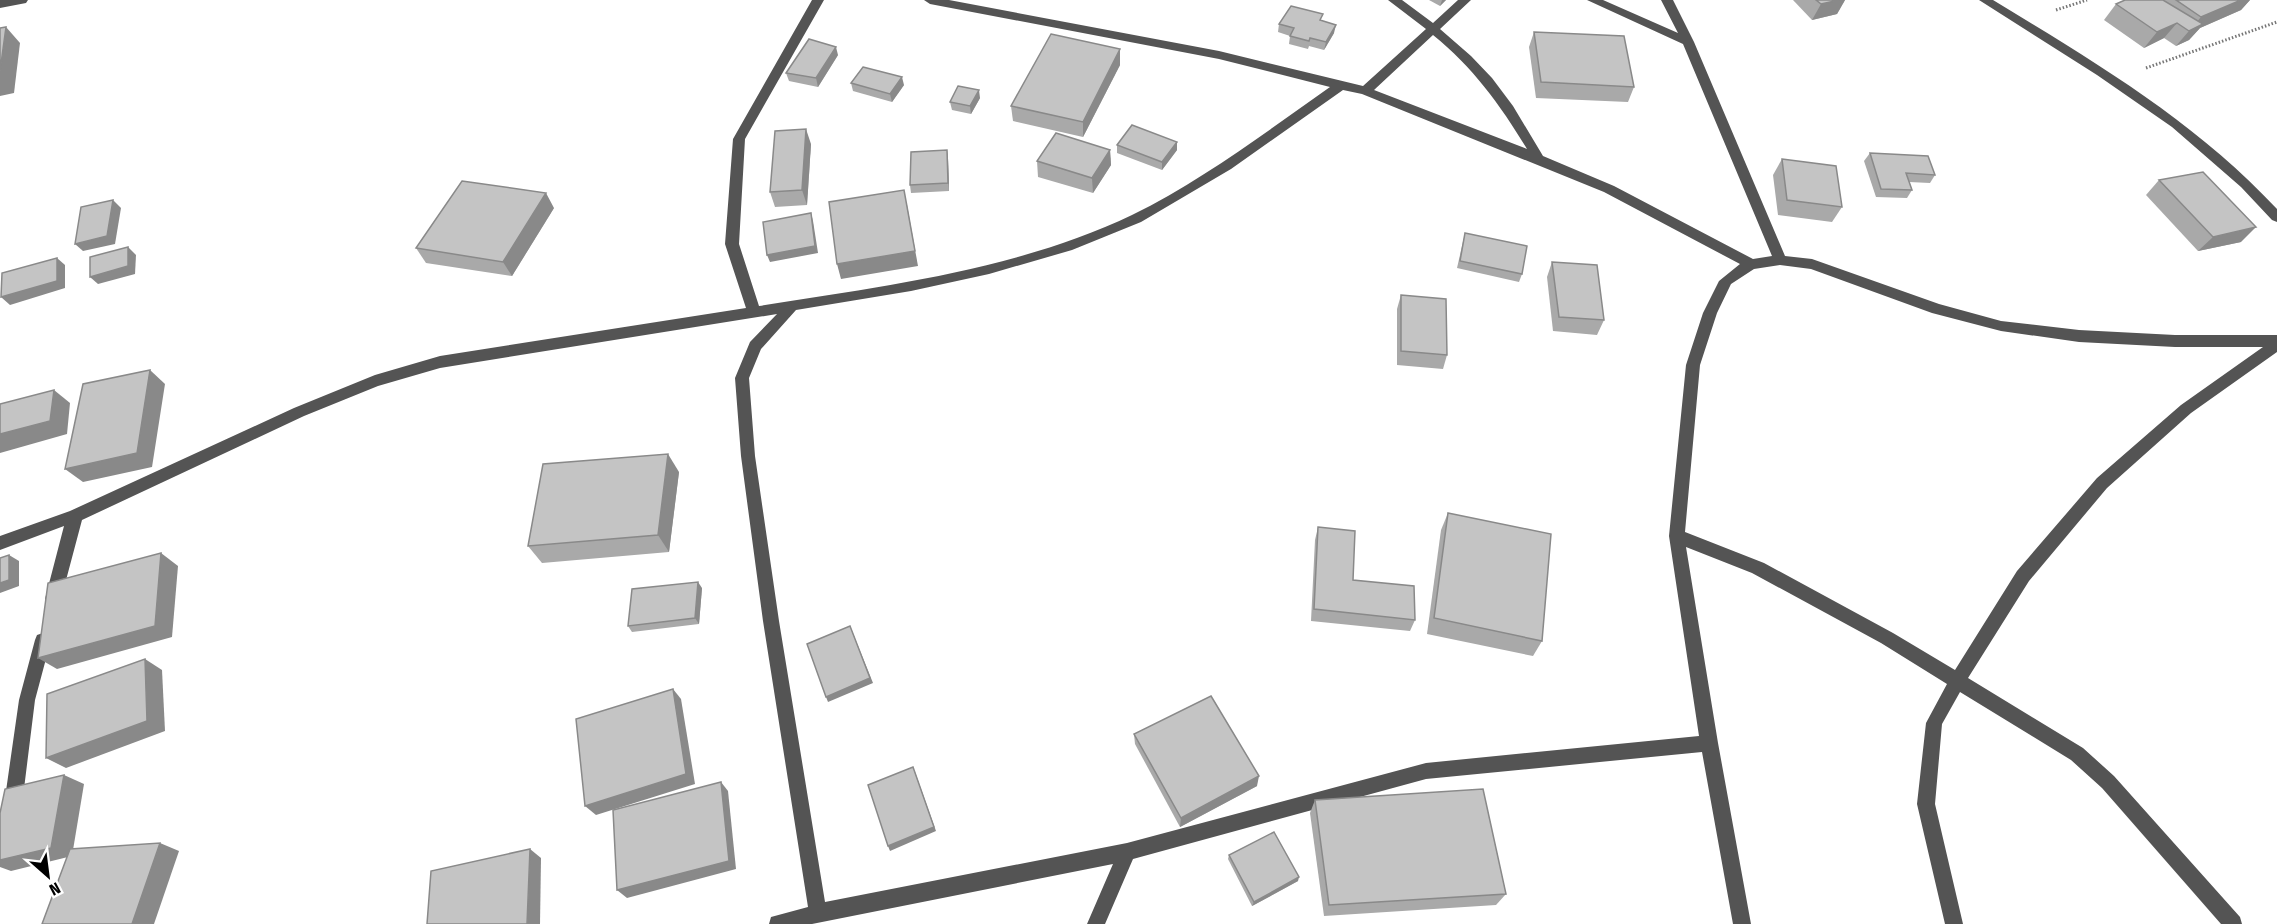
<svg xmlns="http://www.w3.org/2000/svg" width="2277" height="924" font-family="'Fira Sans Condensed',sans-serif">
  <rect width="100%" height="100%" fill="#fff"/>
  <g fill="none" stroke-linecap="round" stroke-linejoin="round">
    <g stroke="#767676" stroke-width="3" stroke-dasharray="1.5 2" stroke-linecap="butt">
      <path d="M2056,10l31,-10"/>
      <path d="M2146,68l131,-46"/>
    </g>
    <g fill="#545454" fill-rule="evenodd">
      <path d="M0,0h28l-2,3 -26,5z"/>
      <path d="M812,0h12l-79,139 -6,105 20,62c125,-20 258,-36 373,-91 71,-35 134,-83 198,-128l-111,-28 -289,-55 -6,-4h25l270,51 144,35 63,-57 -38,-29h14l31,23 25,-23h13l-31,29 31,27 21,22 21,28 30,50 71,30 139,73 19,-3 -89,-212 -96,-44h16l75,33 -17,-33h12l21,42 91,214 27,3 127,45 62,17 78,9 96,5h102v17l-86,61 -84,75 -78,93 -61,97 115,70 31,28 126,141 2,7h-21l-119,-136 -31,-28 -111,-68 -18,32 -7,80 28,120h-18l-28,-120 9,-81 21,-39 -66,-41 -129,-70 -66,-26 32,196 33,181h-18l-31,-172 -276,27 -293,80 -28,65h-18l26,-60 -301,60h-43l2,-7 37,-10 -45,-286 -22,-165 -6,-78 15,-36 27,-28 -337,54 -62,18 -74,30 -222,104 -21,79 -2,5 -6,2 -6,-2 -2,-5 19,-73 -64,24v-14l70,-25 224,-103 81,-33 65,-19 306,-48 -21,-64 8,-105zM1433,35c40,32 68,71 94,114l-153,-59zM1343,90l19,4 242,98 136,72 -21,17 -16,32 -17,52 -17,171 30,200 -273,27 -299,80 -302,59 -46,-281 -24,-165 -6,-78 12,-29 35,-39 115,-19 78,-17 83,-24 69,-28 90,-53zM1780,265l31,4 121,44 69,18 78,11 96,5h88l-82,58 -84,73 -80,93 -62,99 -62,-37 -129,-70 -79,-31 15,-167 17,-52 14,-29 23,-15z"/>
      <path d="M1979,0h14c102,62 202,121 284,209v13l-5,-2 -31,-33 -69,-60 -75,-52z"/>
      <path d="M43,633l6,2 2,5 -16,60 -13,105 -3,6 -6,3 -6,-3 -3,-6 15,-105 16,-60 2,-5z"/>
    </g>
  </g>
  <g fill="#a9a9a9">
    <path d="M1429,0h17l-6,6z"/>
    <path d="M1793,0h52l-8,14 -25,6z"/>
    <path d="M2125,0h125l-9,10 -41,18 -11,12 -13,6 -12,-8 -20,10 -40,-28 12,-16z"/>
    <path d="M1322,21l12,12 -10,17 -15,-4 -1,3 -19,-5 1,-8 -12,-4 1,-8z"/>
    <path d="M1534,32l100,55 -6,15 -92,-4 -7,-51z"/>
    <path d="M1120,49v16l-37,72 -70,-16 -2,-15z"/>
    <path d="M838,55l-20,32 -29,-6 -3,-8z"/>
    <path d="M851,83l53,2 -12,17 -39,-11z"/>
    <path d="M980,98l-9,16 -19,-4 -2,-8z"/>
    <path d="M811,144l-4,61 -32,2 -5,-15z"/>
    <path d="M1117,145l60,5 -15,20 -45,-17z"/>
    <path d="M947,150l1,8 1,33 -38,2 -1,-8z"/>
    <path d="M1110,150l1,15 -18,28 -55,-16 -1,-16z"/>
    <path d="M1870,153l65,22 -5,8 -21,-1 3,8 -5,8 -31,-1 -12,-36z"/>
    <path d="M1782,159l60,48 -10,15 -54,-7 -5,-40z"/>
    <path d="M2159,180l82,62 -43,9 -52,-56z"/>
    <path d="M554,208l-42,68 -86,-13 -10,-15z"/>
    <path d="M1465,233l57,41 -3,8 -62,-14z"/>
    <path d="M1552,262l52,58 -7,15 -44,-4 -6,-54z"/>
    <path d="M1401,295l46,60 -4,14 -46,-4v-56z"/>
    <path d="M679,472l-10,80 -127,11 -14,-17z"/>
    <path d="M1448,513l94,128 -9,15 -106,-22 14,-104z"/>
    <path d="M1318,527l35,53 62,40 -5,11 -99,-10 4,-81z"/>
    <path d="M702,588l-3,36 -67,8 -4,-6z"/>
    <path d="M1134,734l123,52 -77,41 -45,-83z"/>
    <path d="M1315,800l191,94 -10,11 -172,11 -14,-103z"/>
    <path d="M1229,855l69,26 -46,25 -24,-47z"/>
  </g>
  <g fill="#898989">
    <path d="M1442,0h4l-6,6z"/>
    <path d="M1839,0h6l-8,14 -25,6 9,-16z"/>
    <path d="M2241,0h9l-9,10 -41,18 -11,12 -13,6 25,-29z"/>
    <path d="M2177,23l-13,15 -20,10 13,-16z"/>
    <path d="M1336,25l-2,8 -10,17 2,-8z"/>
    <path d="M6,27l14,16 -6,50 -14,3v-25z"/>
    <path d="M836,47l2,8 -20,32 -2,-9z"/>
    <path d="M1120,49v16l-37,72v-15z"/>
    <path d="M902,77l2,8 -12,17 -2,-8z"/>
    <path d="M979,90l1,8 -9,16 -1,-8z"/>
    <path d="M806,129l5,15 -4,61 -5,-15z"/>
    <path d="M1177,142v8l-15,20v-8z"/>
    <path d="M947,150l1,8 1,33 -1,-8z"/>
    <path d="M1110,150l1,15 -18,28 -1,-15z"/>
    <path d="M546,193l8,15 -42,68 -9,-14z"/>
    <path d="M113,200l8,8 -6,36 -32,7 -8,-7z"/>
    <path d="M907,205l11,61 -77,13 -4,-15z"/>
    <path d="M811,213l2,8 5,32 -48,9 -3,-7z"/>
    <path d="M2256,227l-15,15 -43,9 15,-14z"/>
    <path d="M128,247l8,8 -1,19 -37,10 -8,-7z"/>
    <path d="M57,258l8,7v23l-55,17 -9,-8z"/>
    <path d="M150,370l15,14 -13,83 -69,15 -18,-13z"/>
    <path d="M54,390l16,13 -3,31 -67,19v-19z"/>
    <path d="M668,454l11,18 -10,80 -11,-17z"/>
    <path d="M161,553l17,13 -6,71 -115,32 -19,-11z"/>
    <path d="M9,555l10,6v25l-19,7v-10z"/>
    <path d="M698,582l4,6 -3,36 -4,-6z"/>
    <path d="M850,626l23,57 -45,19 -2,-5z"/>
    <path d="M145,659l17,11 3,61 -99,37 -20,-10z"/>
    <path d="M673,689l8,10 14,85 -99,31 -11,-9z"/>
    <path d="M915,772l21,59 -46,20 -2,-5z"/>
    <path d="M64,775l20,9 -12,72 -61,15 -11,-4v-7z"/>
    <path d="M1259,776l-2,10 -77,41 1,-9z"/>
    <path d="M721,782l7,9 8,78 -109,29 -10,-8z"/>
    <path d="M160,843l19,8 -25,73h-22z"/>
    <path d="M530,849l11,9 -1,66h-13z"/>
    <path d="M1299,877l-1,4 -46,25 2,-4z"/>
  </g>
  <g fill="#c4c4c4" stroke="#898989" stroke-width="1.5">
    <path d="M1816,0h23l-18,4z"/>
    <path d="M2125,0h38l40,24 -14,7 -12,-8 -20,9 -41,-28z"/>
    <path d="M2176,0h65l-40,17z"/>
    <path d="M1291,6l32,8 -3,6 16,5 -10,17 -16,-4 -1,3 -19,-5 4,-8 -15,-4z"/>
    <path d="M6,27l-6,44v-43z"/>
    <path d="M1534,32l90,4 10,51 -93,-5z"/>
    <path d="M1051,34l69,15 -37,73 -72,-16z"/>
    <path d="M809,39l27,8 -20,31 -30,-5z"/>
    <path d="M863,67l39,10 -12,17 -39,-11z"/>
    <path d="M958,86l21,4 -9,16 -20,-4z"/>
    <path d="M1132,125l45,17 -15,20 -45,-17z"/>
    <path d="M806,129l-4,61 -32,2 5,-61z"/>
    <path d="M1056,133l54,17 -18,28 -55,-17z"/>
    <path d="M947,150l1,33 -38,2 1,-33z"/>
    <path d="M1870,153l58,3 7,19 -29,-2 6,17 -31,-1z"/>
    <path d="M1782,159l54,7 6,41 -55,-7z"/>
    <path d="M2203,172l53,55 -43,10 -54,-57z"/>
    <path d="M462,181l84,12 -43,69 -87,-14z"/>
    <path d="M904,190l11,61 -78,13 -8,-62z"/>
    <path d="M113,200l-6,36 -32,8 6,-37z"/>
    <path d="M811,213l4,33 -48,9 -4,-33z"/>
    <path d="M1465,233l62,13 -5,28 -62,-13z"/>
    <path d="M128,247v19l-38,11v-20z"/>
    <path d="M57,258v23l-56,16 1,-24z"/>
    <path d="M1552,262l45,3 7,55 -45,-3z"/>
    <path d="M1401,295l45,4 1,56 -46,-4z"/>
    <path d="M150,370l-13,83 -72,16 18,-85z"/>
    <path d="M54,390l-4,31 -50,13v-30z"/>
    <path d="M668,454l-10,81 -130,11 15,-82z"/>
    <path d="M1448,513l103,21 -9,107 -108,-23z"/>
    <path d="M1318,527l37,4 -2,49 61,6 1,34 -101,-11z"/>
    <path d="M161,553l-6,73 -117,32 10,-75z"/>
    <path d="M9,555v25l-9,3v-25z"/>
    <path d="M698,582l-3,36 -67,8 4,-37z"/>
    <path d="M850,626l20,52 -44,19 -19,-53z"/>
    <path d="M145,659l2,62 -101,37 1,-64z"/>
    <path d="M673,689l13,85 -101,32 -9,-87z"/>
    <path d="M1211,696l48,80 -78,42 -47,-84z"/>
    <path d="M913,767l21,60 -46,19 -20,-61z"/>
    <path d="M64,775l-13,73 -51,12v-47l5,-24z"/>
    <path d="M721,782l8,79 -112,29 -4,-80z"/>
    <path d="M1483,789l23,105 -177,11 -14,-105z"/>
    <path d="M1274,832l25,45 -45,25 -25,-47z"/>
    <path d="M160,843l-28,81h-90l28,-75z"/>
    <path d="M530,849l-3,75h-100l4,-53z"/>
  </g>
  <g transform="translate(48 876) rotate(152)" stroke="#ffffff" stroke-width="4.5" paint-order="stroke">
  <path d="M0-4.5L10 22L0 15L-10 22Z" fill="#000000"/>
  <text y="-9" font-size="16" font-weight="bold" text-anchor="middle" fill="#000000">N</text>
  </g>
</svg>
